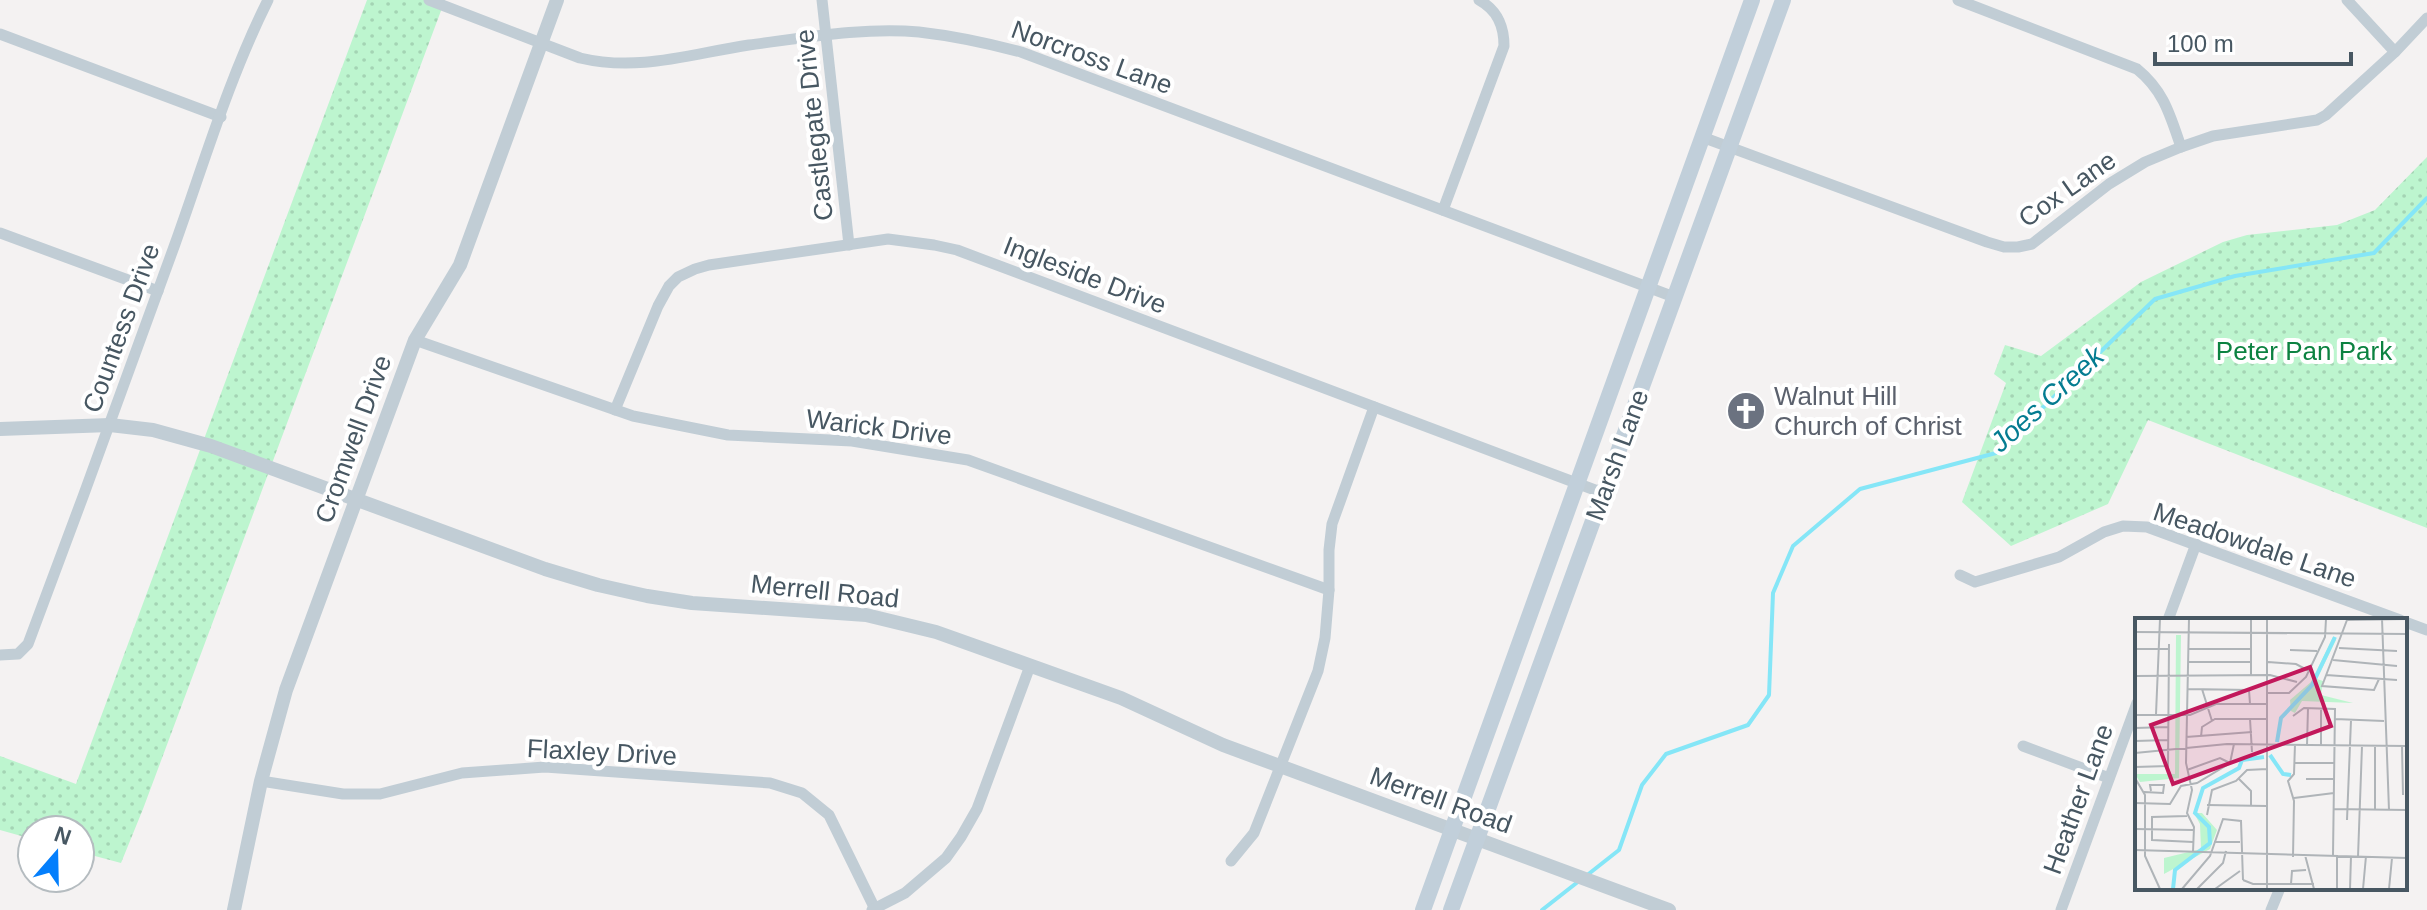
<svg xmlns="http://www.w3.org/2000/svg" width="2427" height="910" font-family="Arial,sans-serif">
  <defs>
    <pattern id="park-dots" width="8" height="8" patternUnits="userSpaceOnUse" patternTransform="scale(2)"><rect width="8" height="8" fill="#bdf5cf"/><path d="M2 2h.1M6 6h.1" fill="none" stroke="#a4d4b4" stroke-width="1.8" stroke-linecap="round"/></pattern>
  </defs>
  <rect width="100%" height="100%" fill="#f4f2f2"/>
  <g fill="url(#park-dots)">
    <path d="M367,0h78l-302,809 -22,54 -41,-11v-22h-48v9l-32,-9v-74l76,28z"/>
    <path d="M2427,157v371l-279,-108 -40,84 -97,42 -49,-44 44,-119 -12,-9 11,-29 36,11 100,-74 82,-40 24,-7 90,-10 38,-15z"/>
  </g>
  <g fill="none" stroke-linecap="round" stroke-linejoin="round">
    <g stroke="#85e6f7" stroke-width="4">
      <path d="M1586,876l33,-26 23,-65 24,-31 82,-29 21,-30 4,-102 20,-47 67,-57 136,-36 159,-154 80,-23 139,-23 53,-55"/>
      <path d="M1542,910l37,-29"/>
    </g>
    <g stroke="#c1cdd5" stroke-width="11">
      <path d="M429,0l151,58c59,14 110,-4 169,-13 55,-7 114,-18 170,-13 35,4 68,11 102,20l653,245"/>
      <path d="M822,0l27,245"/>
      <path d="M1958,0l179,69c27,22 33,46 44,78"/>
      <path d="M2347,0l48,52"/>
      <path d="M0,34l221,83"/>
      <path d="M1702,137l285,105 17,5h14l14,-3 77,-60 36,-22 36,-15 32,-11 104,-16 9,-5 69,-63 32,-34"/>
      <path d="M1443,210l61,-164c0,-21 -7,-36 -25,-46"/>
      <path d="M0,233l158,58"/>
      <path d="M415,340l218,76 95,19 124,6 116,19 361,130"/>
      <path d="M615,410l43,-104 11,-20 9,-9 17,-8 14,-4 179,-26 46,6 23,5 646,243"/>
      <path d="M1960,575l15,7 84,-25 45,-25 19,-6 24,1 253,93"/>
      <path d="M2168,620l28,-76"/>
      <path d="M2405,622l22,8"/>
      <path d="M0,655l18,-1 10,-10c50,-133 99,-266 147,-400 29,-81 54,-166 93,-244"/>
      <path d="M2023,746l86,32"/>
      <path d="M261,781l82,13h37l82,-21 83,-6 225,16 32,10 27,22 46,94"/>
      <path d="M1231,861l23,-28 64,-162 7,-33 4,-48v-40l3,-26 42,-117"/>
      <path d="M872,910l33,-17 41,-35 15,-21 16,-28 53,-143"/>
      <path d="M2061,910l76,-207"/>
      <path d="M2271,910l9,-22"/>
    </g>
    <g stroke="#c1cdd5" stroke-width="14">
      <path d="M0,429l110,-4 43,5 58,16 334,123 53,16 49,11 45,7 174,12 70,17 185,66 102,47 446,165"/>
      <path d="M234,910l27,-129 25,-91 129,-350 45,-75 97,-265"/>
    </g>
    <g stroke="#c1cfda" stroke-width="16">
      <path d="M1423,910l329,-910"/>
      <path d="M1451,910l332,-910"/>
    </g>
  </g>
  <defs>
    <symbol id="church-disc" viewBox="-11 -11 22 22"><circle r="9.5" fill="#6b7280" stroke="#fff"/><path d="M-1.2-6h2.4v3.5h3.3v2.4h-3.3V6h-2.4V-.1h-3.3v-2.4h3.3Z" fill="#fff"/></symbol>
  </defs>
  <g fill-rule="evenodd">
    <use href="#church-disc" x="1724" y="389" width="44" height="44"/>
  </g>
  <g text-anchor="middle" dominant-baseline="central" stroke-width="8" stroke-linejoin="round" paint-order="stroke">
    <g font-size="26" fill="#475762" stroke="#fff">
      <text transform="translate(1092 57) rotate(20)">Norcross Lane</text>
      <text transform="translate(814 125) rotate(-96)">Castlegate Drive</text>
      <text transform="translate(2067 189) rotate(-35)">Cox Lane</text>
      <text transform="translate(1085 275) rotate(21)">Ingleside Drive</text>
      <text transform="translate(121 328) rotate(-70)">Countess Drive</text>
      <text transform="translate(879 427) rotate(7)">Warick Drive</text>
      <text transform="translate(353 439) rotate(-70)">Cromwell Drive</text>
      <text transform="translate(1617 455) rotate(-70)">Marsh Lane</text>
      <text transform="translate(2255 545) rotate(19)">Meadowdale Lane</text>
      <text transform="translate(825 591) rotate(6)">Merrell Road</text>
      <text transform="translate(602 752) rotate(3)">Flaxley Drive</text>
      <text transform="translate(2078 799) rotate(-70)">Heather Lane</text>
      <text transform="translate(1441 800) rotate(20)">Merrell Road</text>
    </g>
    <g font-size="26" fill="#0c8241" stroke="#fff">
      <text x="2304" y="351">Peter Pan Park</text>
    </g>
    <g font-size="26" fill="#5b616d" stroke="#fff" text-anchor="start">
      <text x="1774" y="396">Walnut Hill<tspan x="1774" dy="30">Church of Christ</tspan></text>
    </g>
    <g font-size="28" font-style="italic" fill="#047c91" stroke="#fff">
      <text transform="translate(2047 399) rotate(-42)">Joes Creek</text>
    </g>
  </g>
  <g transform="translate(2135 618)">
    <rect width="272" height="272" fill="#f4f2f2"/>
    <path d="M41,17h5l-2,143 -39,4 -5,-8h40zM198,19l3,3 -19,39 6,2 -2,14 32,8 -51,-2 -7,12 -4,-2 -1,-11 21,-18zM59,195h8l15,17 -7,19 -46,25v-16l37,-9 -1,-25z" fill="#bdf5cf"/>
    <path fill="none" stroke="#85e6f7" stroke-width="4" d="M142,124l4,-24 31,-33 23,-48M135,137l13,19 8,1M38,271l2,-19 35,-27 -1,-16 -14,-14 8,-25 36,-20 3,-8 22,-3"/>
    <path fill="none" stroke="#afb4b8" stroke-width="2" d="M0,1h25M54,1l-3,144 6,27 -5,23 7,14 -1,25M247,1l7,191M0,14l272,2M204,30l58,3M0,31h34M53,31h63M155,32l27,1M198,42l64,6M53,44h63M133,44l28,2 13,7M116,57v-56M191,57l71,5M0,58l135,-1 27,7M244,61l-5,11 -52,-4 25,-66 60,-1M53,71l61,1 1,14M67,71l10,32M131,75h23l17,-16 19,-40 1,-18M21,96l4,-95M0,97h55l26,-11h50M158,98l11,-8 31,1 -2,146M115,101l2,33M200,101l49,2M0,110l33,-1M51,119l66,-5M66,119l1,-10 13,-8h52M0,123l33,-1M172,127l1,-37M186,127v-37M240,128v64M267,128l1,49M0,135l92,-9 180,2M160,145h39M0,149l33,-1 1,-122M52,152l33,-12 10,5M0,160l10,17v61l15,33M103,160l13,13v15M171,161h28M9,174l19,1 1,-8h-14l1,6M159,180l40,-5M0,185l35,1 11,-18 16,-3 33,-20 4,-19M72,187l60,1M198,191l74,1M72,197l5,-25 24,-9 11,-11 20,-1M52,198l-35,1v23l41,2M212,202l4,-100M0,211l58,1M79,224h26M0,232l272,8M170,237l9,34M158,239l1,-56 -6,-20 6,-7 1,-30M223,239l4,-111M108,262l10,4h61M156,266l1,-13 14,-1M47,271l28,-33 13,-37 18,2 2,59M62,271l26,-26 3,-12M80,271l25,-18M132,271v-270M202,271v-34M215,271l1,-33M228,271l3,-33M254,271l3,-31"/>
    <path fill="#c2185b" fill-opacity="0.15" stroke="#c2185b" stroke-width="4" d="M175,49l21,59 -158,58 -22,-59z"/>
    <rect width="272" height="272" fill="none" stroke="#475762" stroke-width="4"/>
  </g>
  <g transform="translate(56 854) rotate(20)"><circle r="38" fill="#ffffff" stroke="#b5bcc0" stroke-width="2"/>
  <path d="M0-6L14 30L0 20L-14 30Z" fill="#047ffc"/>
  <text y="-12" font-size="22" font-weight="bold" text-anchor="middle" fill="#475762">N</text>
  </g>
  <path d="M2155 52v12h196v-12" fill="none" stroke="#475762" stroke-width="4"/>
  <text x="2167" y="52" font-size="24" fill="#475762" stroke="#ffffff" stroke-width="6" paint-order="stroke">100 m</text>
</svg>
